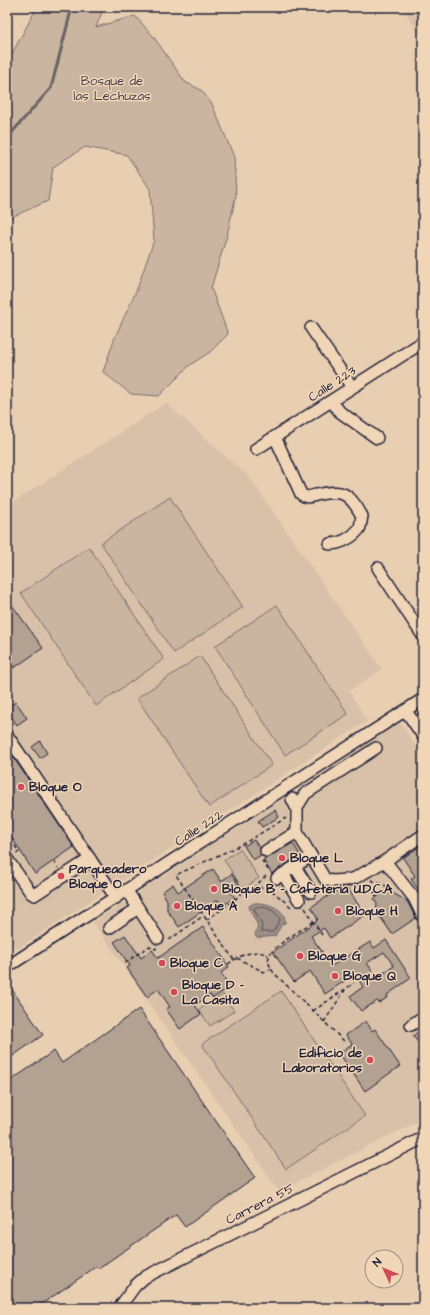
<svg xmlns="http://www.w3.org/2000/svg" width="430" height="1315" font-family="'Architects Daughter',sans-serif">
  <rect width="100%" height="100%" fill="#e8cfb2"/>
  <filter id="ink" filterUnits="userSpaceOnUse"><feTurbulence type="fractalNoise" baseFrequency=".025" numOctaves="2"/><feDisplacementMap in="SourceGraphic" scale="8" xChannelSelector="R" yChannelSelector="G"/><feConvolveMatrix kernelMatrix="1 2 1 2 8 2 1 2 1" color-interpolation-filters="sRGB"/></filter>
  <g filter="url(#ink)">
    <g fill="#d8c1a8">
      <path d="M402,7h21v33z"/>
      <path d="M166,403l83,74 133,192 -33,22 18,30 -350,228 -10,-15v-428z"/>
      <path d="M400,722l23,35v362l-144,72 -186,-269z"/>
    </g>
    <g fill="#cab5a0" stroke="#766c6e">
      <path d="M37,7h67l-8,20 39,-11 18,20 32,46 16,8 11,14 22,53 2,38 -9,40 -16,53 17,46 -18,18 -20,13 -31,31 -28,-2 -28,-22 12,-35 22,-48 17,-49 -4,-51 -23,-34 -42,-8 -32,20 -5,34 -41,18v-156z"/>
      <path d="M170,497l73,110 -69,46 -73,-110z"/>
      <path d="M89,547l75,112 -68,47 -75,-113z"/>
      <path d="M277,605l71,109 -63,41 -70,-109z"/>
      <path d="M200,656l72,109 -63,42 -72,-109z"/>
      <path d="M240,849l19,29 -16,11 -19,-29z"/>
      <path d="M281,991l84,125 -79,53 -84,-125z"/>
      <path d="M223,994l11,17 -24,15 -11,-16z"/>
    </g>
    <path fill="#9e8f86" stroke="#6c6368" d="M254,903c11,-1 33,5 31,20l-3,1 -7,12 -18,2 -2,-3 3,-9 -8,-16 -1,-4z"/>
    <g fill="none" stroke-linecap="round" stroke-linejoin="round">
      <path stroke="#544e59" stroke-width="1" d="M256,907c9,-1 21,3 24,13l-7,12h-12l1,-7 -8,-16z"/>
      <path stroke="#6c6368" stroke-width="3" d="M7,138l44,-50 21,-81"/>
    </g>
    <g fill="#b3a192" stroke="#22223b" fill-rule="evenodd">
      <path d="M7,598l36,50 -29,20 -7,-10z"/>
      <path d="M16,702l11,16 -10,7 -10,-15v-3z"/>
      <path d="M40,741l7,12 -7,5 -8,-11z"/>
      <path d="M7,748l67,99 -39,27 -28,-44z"/>
      <path d="M275,810l4,7 -17,10 -4,-6z"/>
      <path d="M254,840l6,9 1,6 -8,5 -9,-14z"/>
      <path d="M293,843l7,12 -28,19 -9,-14z"/>
      <path d="M423,844v53l-12,-18 4,-3 -12,-18z"/>
      <path d="M213,869l8,12 11,-7 8,12 -9,6 4,6 -13,8 -4,-6 -39,27 -12,-17v-10l-5,-8 11,-8 5,8z"/>
      <path d="M342,887h5l18,28 -35,23 -6,-10 -13,8 21,30 38,-24 4,6 12,-8 25,38 -24,17 1,2 -9,6 -2,-2 -16,10 -11,-15 13,-9 -8,-13 -30,20 -15,-23 -16,11 -21,-30 44,-31 -1,-1 2,-1 -7,-12zM384,952l10,14 -17,11 -10,-14z"/>
      <path d="M387,890l20,11 9,17 -24,16 -11,-16 -5,-4 1,-10 -3,-5z"/>
      <path d="M203,927l26,40 -8,6 9,14 -17,11 -3,-3 -15,10 6,9 -21,15 -14,-20 4,-2 -12,-18 -11,8 -20,-29 3,-2 -16,-24 11,-7 16,23 11,-8 6,8z"/>
      <path d="M7,982l36,53 -36,25z"/>
      <path d="M139,1009l116,169 -70,49 -9,-12 -77,53 -2,-2 -61,42h-19l-2,-4 -8,4v-225l47,-32 8,12z"/>
      <path d="M366,1021l6,10 3,-2 25,37 -35,25 -26,-38 13,-9 -6,-9z"/>
      <path d="M419,1031l4,5v13l-10,-13z"/>
    </g>
    <g fill="none" stroke-linecap="round" stroke-linejoin="round">
      <defs>
        <g id="minor">
          <path d="M311,328l41,59"/>
          <path d="M331,401l9,11 37,26"/>
          <path d="M275,437l26,57c5,4 8,3 15,1 26,-6 33,-3 46,21 -1,4 -1,10 -3,13 -7,9 -19,15 -29,15"/>
          <path d="M256,449l167,-107"/>
          <path d="M378,568l45,68"/>
          <path d="M406,711l17,25"/>
          <path d="M415,724l8,-6"/>
          <path d="M7,735l109,163"/>
          <path d="M292,799l5,10v23l28,47 7,2 15,-1 8,-2 30,-17 38,-26"/>
          <path d="M297,807l8,-13 71,-46"/>
          <path d="M266,851l31,-19"/>
          <path d="M7,859l24,34 3,2 56,-36"/>
          <path d="M385,861l29,37 9,19"/>
          <path d="M295,867l16,25"/>
          <path d="M283,874l16,26"/>
          <path d="M277,878l34,-22"/>
          <path d="M127,891l31,47"/>
          <path d="M109,928l29,-20"/>
          <path d="M7,967l416,-268"/>
          <path d="M411,1025l12,-8"/>
          <path d="M119,1308l16,-22 10,-9 278,-139"/>
        </g>
      </defs>
      <use href="#minor" stroke="#22223b" stroke-width="14"/>
      <g stroke="#22223b" stroke-width="1.5" stroke-dasharray="4 3" stroke-linecap="butt">
        <path d="M7,834l12,18 -4,3"/>
        <path d="M54,861l4,7"/>
        <path d="M262,861l7,10"/>
        <path d="M371,880l22,9"/>
        <path d="M366,884l11,13"/>
        <path d="M253,888l13,-12"/>
        <path d="M184,901l6,-4"/>
        <path d="M305,908l17,27"/>
        <path d="M206,920l25,-17 12,-11 13,-5 14,2 21,18"/>
        <path d="M313,922c-8,5 -42,26 -44,34 -2,6 2,13 5,17l72,70"/>
        <path d="M169,940l34,-24"/>
        <path d="M237,958l27,14 7,-3"/>
        <path d="M234,960l-58,-85 67,-31 43,-26"/>
        <path d="M125,963l23,-16 2,-1 5,3 2,-1"/>
        <path d="M228,964c12,-8 25,-16 40,-9"/>
        <path d="M313,1011l41,-28"/>
        <path d="M324,1022l21,-32"/>
      </g>
      <use href="#minor" stroke="#f0d6b7" stroke-width="11"/>
    </g>
  </g>
  <g fill="#d1495b" stroke="#f0d6b7" stroke-width="1.5">
    <circle cx="21" cy="787" r="4"/>
    <circle cx="282" cy="858" r="4"/>
    <circle cx="61" cy="876" r="4"/>
    <circle cx="214" cy="889" r="4"/>
    <circle cx="177" cy="906" r="4"/>
    <circle cx="338" cy="911" r="4"/>
    <circle cx="300" cy="956" r="4"/>
    <circle cx="162" cy="963" r="4"/>
    <circle cx="335" cy="976" r="4"/>
    <circle cx="174" cy="992" r="4"/>
    <circle cx="370" cy="1060" r="4"/>
  </g>
  <g text-anchor="middle" dominant-baseline="central" stroke-width="3" stroke-linejoin="round" paint-order="stroke">
    <g font-size="13" fill="#443f4f" stroke="#f0d6b7">
      <text x="112" y="81">Bosque de<tspan x="112" dy="15">las Lechuzas</tspan></text>
    </g>
    <g font-size="13" fill="#22223b" stroke="#f0d6b7">
      <text transform="translate(332 384) rotate(-33)">Calle 223</text>
      <text transform="translate(199 828) rotate(-33)">Calle 222</text>
      <text transform="translate(260 1204) rotate(-27)">Carrera 55</text>
    </g>
    <g font-size="13" font-weight="bold" fill="#22223b" stroke="#f0d6b7" text-anchor="start">
      <text x="29" y="787">Bloque O</text>
      <text x="290" y="858">Bloque L</text>
      <text x="69" y="869">Parqueadero<tspan x="69" dy="15">Bloque O</tspan></text>
      <text x="222" y="889">Bloque B - Cafeteria U.D.C.A</text>
      <text x="185" y="906">Bloque A</text>
      <text x="346" y="911">Bloque H</text>
      <text x="308" y="956">Bloque G</text>
      <text x="170" y="963">Bloque C</text>
      <text x="343" y="976">Bloque Q</text>
      <text x="182" y="985">Bloque D -<tspan x="182" dy="15">La Casita</tspan></text>
      <text x="362" y="1053" text-anchor="end">Edificio de<tspan x="362" dy="15">Laboratorios</tspan></text>
    </g>
  </g>
  <rect width="430" height="1315" fill="none" stroke="#f0d6b7" stroke-width="24"/>
  <rect x="12" y="12" width="406" height="1291" fill="none" stroke="#22223b" stroke-width="1.5" filter="url(#ink)"/>
  <g transform="translate(384 1269) rotate(314)"><circle r="19" fill="#f0d6b7" stroke="#9e8e85"/>
  <path d="M0-3L7 15L0 10L-7 15Z" fill="#d1495b"/>
  <text y="-6" font-size="11" font-weight="bold" text-anchor="middle" fill="#22223b">N</text>
  </g>
</svg>
